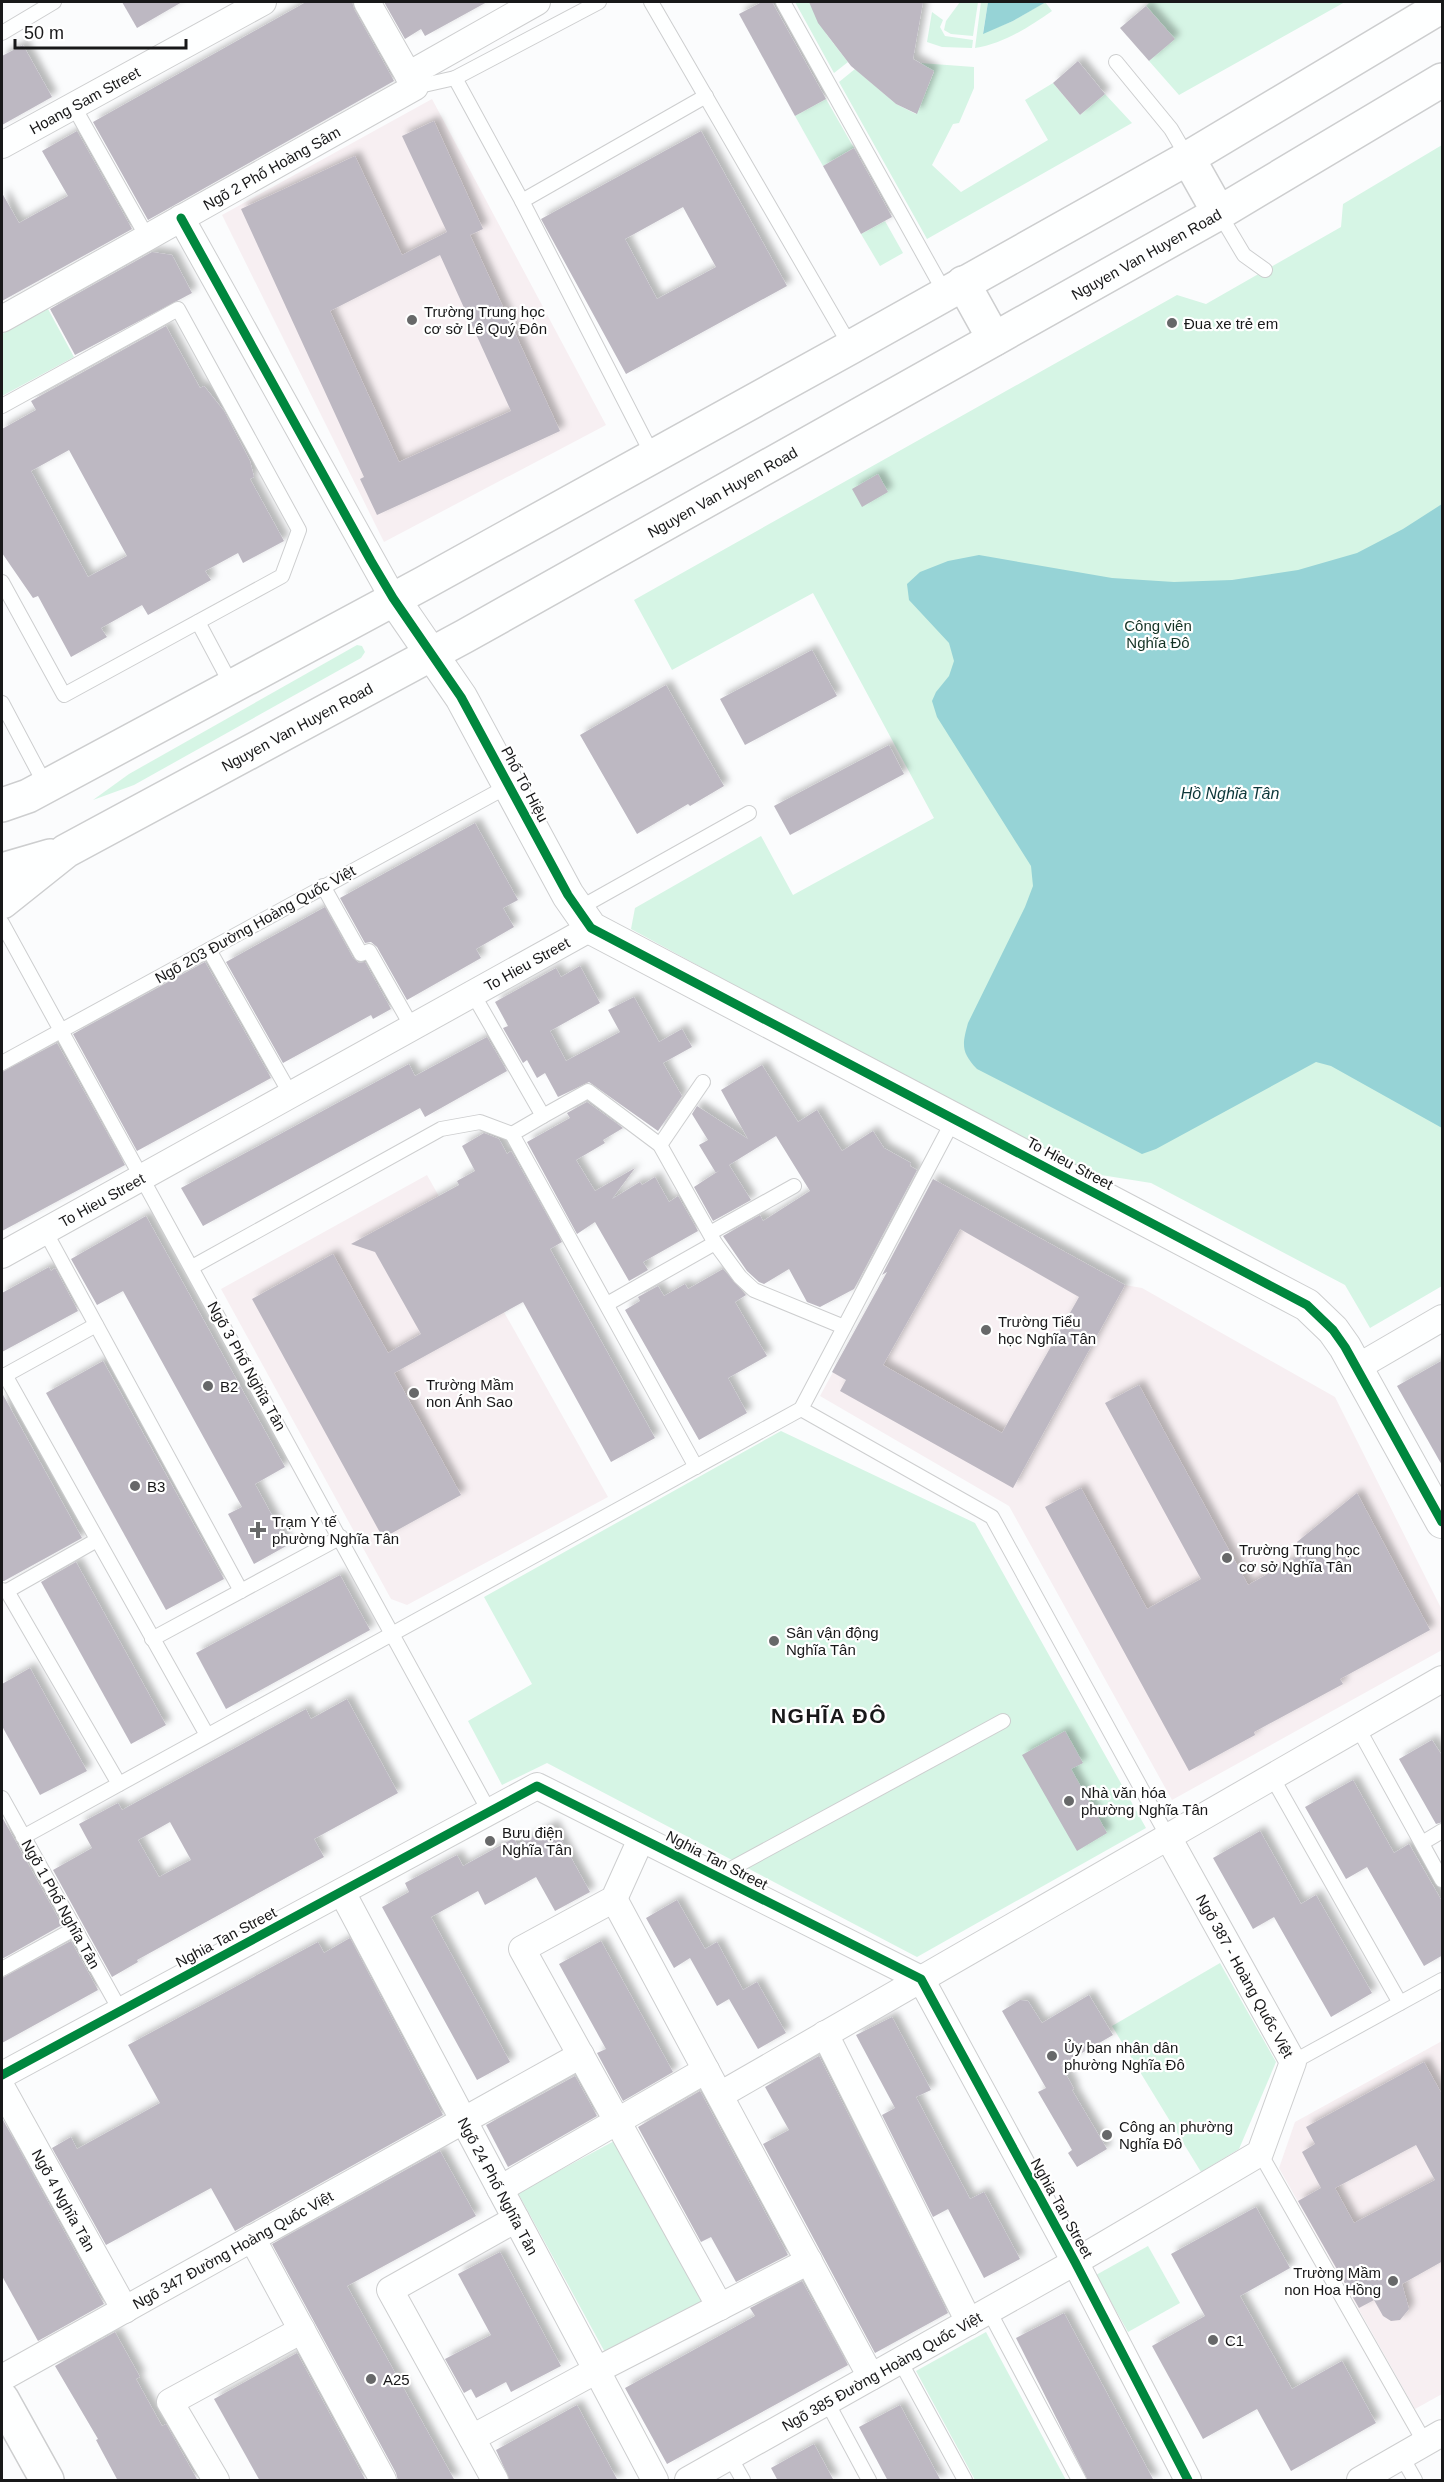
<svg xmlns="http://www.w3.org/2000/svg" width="1444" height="2482" font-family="Arial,sans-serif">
  <defs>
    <filter id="shadow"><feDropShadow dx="5.5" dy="-5.5" stdDeviation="3" flood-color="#0004"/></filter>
  </defs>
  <rect width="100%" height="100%" fill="#fbfcfd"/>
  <g fill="#f7eff2">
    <path d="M432,99l174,326 -222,117 -162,-327z"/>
    <path d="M427,1175l181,322 -201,108 -16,-6 -170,-310z"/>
    <path d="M937,1181l188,104 17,3 193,109 107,213v40l-270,150 -163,-294 -189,-110z"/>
    <path d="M1442,2041v353l-27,15 -136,-241 16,-46z"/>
  </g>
  <g fill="#d6f5e5">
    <path d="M795,2h14l18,33 21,27 -14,11z"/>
    <path d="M960,2h18l-5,34 -22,-2 -7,-4 2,-9z"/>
    <path d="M981,2h7l-5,31 30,-12 32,-19 7,9c-23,16 -49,33 -77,37z"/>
    <path d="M1150,2h195l-166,93 -30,-34 25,-22 -28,-33z"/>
    <path d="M932,12l11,8 -3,7 5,9 28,4 -1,8 -30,-1 -15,-5z"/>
    <path d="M920,63l54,4v21l-15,35 -6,1 -21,41 29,27 87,-52 -23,-40 28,-17 27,32 25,-21 27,29 -205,116 -88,-157 16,-13 41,35 20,10 18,-42z"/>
    <path d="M826,99l28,49 -31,18 -28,-50z"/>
    <path d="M1442,145v1141l-72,42 -25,-43 -194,-102 -75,-12 -445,-242 4,-21 126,-72 32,59 141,-77 -121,-225 -141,77 -38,-70 543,-305 29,9 135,-77 2,-23z"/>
    <path d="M885,221l18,32 -23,13 -19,-32z"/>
    <path d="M48,309l26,48 -72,39v-62z"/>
    <path d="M357,645l5,1 3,6 -4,6 -227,127 -41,15 36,-26z"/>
    <path d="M781,1431l194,92 171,305 -229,129 -370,-194 -45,22 -34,-64 64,-37 -48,-87z"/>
    <path d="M1220,1963l56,99 -37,87 -38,23 -89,-146z"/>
    <path d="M616,2140l88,163 -97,53 -89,-163z"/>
    <path d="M1148,2246l32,57 -52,29 -32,-57z"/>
    <path d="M986,2332l80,148h-91l-59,-109z"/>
  </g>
  <g fill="#96d3d6">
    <path d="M988,2h58l-33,19 -30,13z"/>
    <path d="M1442,504v624l-111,-62 -15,-4 -160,87 -14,5 -165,-85c-16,-17 -15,-24 -9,-46l57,-116 8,-21 -2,-20 -94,-149 -5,-16 4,-9 13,-16 5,-15 -5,-18 -40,-43 -2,-16 13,-12 28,-11 31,-6 133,23 62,4 58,-2 66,-10 59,-17 46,-24z"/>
  </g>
  <g fill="#bdb8c2" fill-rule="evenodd" filter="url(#shadow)">
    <path d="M122,2h60l-45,26z"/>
    <path d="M306,2h46l2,7 40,72 -246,139 -55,-98z"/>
    <path d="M384,2h103l-62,34 -4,-7 -16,10z"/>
    <path d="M762,2h10l54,97 -31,17 -56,-102z"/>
    <path d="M809,2h114l-10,57 21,12 -17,43 -21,-10 -45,-38 -33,-43z"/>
    <path d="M1146,6l29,33 -26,22 -29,-33z"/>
    <path d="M23,45l29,52 -50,28v-69z"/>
    <path d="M1078,61l27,33 -25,21 -27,-32z"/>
    <path d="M434,121l49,108 -13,6 90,196 -183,84 -17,-36 4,-2 -123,-268 114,-53 47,99 45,-23 -45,-96zM440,255l71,156 -112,51 -69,-151z"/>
    <path d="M77,131l55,98 -130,72v-108l17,30 49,-27 -26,-45z"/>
    <path d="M701,131l86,155 -161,88 -85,-155zM683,207l33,60 -59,32 -32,-60z"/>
    <path d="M854,148l38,69 -31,17 -38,-68z"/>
    <path d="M152,252l20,3 20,38 -117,62 -25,-46z"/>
    <path d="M166,326l34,62 4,-2 20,25 26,50 4,16 -4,2 34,62 -41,22 -5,-10 -33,18 6,9 -63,35 -6,-10 -41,23 6,9 -36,20 -33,-61 -5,2 -31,-45v-124l34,-19 -5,-9zM69,450l58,106 -39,21 -57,-106z"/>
    <path d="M878,474l10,18 -26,15 -10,-18z"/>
    <path d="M812,650l25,46 -92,49 -25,-46z"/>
    <path d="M666,685l58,101 -34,20 -2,-2 -51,30 -57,-99z"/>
    <path d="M889,745l15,29 -114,61 -16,-29z"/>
    <path d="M475,823l43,77 -15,8 11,19 -38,22 5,9 -74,42 -30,-53 -6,-5 -6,1 -25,-45z"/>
    <path d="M325,907l28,51 6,5 6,-1 26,47 -18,10 -2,-4 -88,48 -57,-101z"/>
    <path d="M205,962l66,116 -134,73 -64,-117z"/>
    <path d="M580,966l20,37 -50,28 16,30 54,-29 -12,-22 26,-13 25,45 23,-13 10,18 -29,16 19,33 -24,35 -69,-49 -31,15 -13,-24 -8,5 -10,-18 -4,3 -20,-35 5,-2 -13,-24 61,-34 5,9z"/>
    <path d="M487,1037l20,34 -82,46 -5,-9 -217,118 -22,-38 228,-124 6,12z"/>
    <path d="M57,1043l68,122 -123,66v-159z"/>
    <path d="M762,1065l36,57 19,-12 25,41 31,-20 11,17 27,15 -1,3 7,4 -63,119 -34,18 -13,-5 -18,-33 -25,15 -5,-2 -12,-11 -24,-35 37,-21 3,6 47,-30 -34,-55 -47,29 22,35 -38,21 -19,-34 26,-17 -4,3 -17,-28 9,-5 -16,-26 5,-8 51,33 -27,-49z"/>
    <path d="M587,1102l36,26 -20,12 2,3 -29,17 19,31 40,-23 -23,31 28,-17 2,3 13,-8 14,25 9,-6 20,35 -55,31 5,8 -19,11 -34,-59 -18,12 -50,-92 43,-24 -3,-5z"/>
    <path d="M484,1133l15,6 8,15 4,-3 51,91 -12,7 105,189 -44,24 -88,-160 -129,71 67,122 -78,43 -131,-239 81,-45 55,99 33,-19 -46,-82 -24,-8 108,-59 -2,-4 18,-10 -13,-25z"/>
    <path d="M933,1179l192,106 -112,203 -173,-97 6,-11 -14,-8 55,-100 -5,3zM960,1229l119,68 -77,136 -119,-68z"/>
    <path d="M146,1216l139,251 -30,17 33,61 -34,19 -26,-50 14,-7 -119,-216 -26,14 -26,-46z"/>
    <path d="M49,1267l2,4 4,-3 23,43 -76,41v-59z"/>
    <path d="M723,1269l23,26 -11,7 32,54 -39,22 19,35 -48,27 -74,-130 15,-9 -2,-4 20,-11 6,10 21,-12 3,5z"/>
    <path d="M1443,1360v107l-46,-81z"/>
    <path d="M103,1361l121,218 -58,31 -120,-217z"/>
    <path d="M1139,1385l109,200 55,-31 -6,-12 60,-49 73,137 -90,49 3,5 -89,48 1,3 -66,36 -144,-264 36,-19 66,121 54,-30 -96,-176z"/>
    <path d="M2,1393l80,145 -78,43h-2z"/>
    <path d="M76,1562l90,163 -35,19 -90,-162z"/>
    <path d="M340,1575l30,55 -144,79 -30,-56z"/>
    <path d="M30,1668l57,103 -47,24 -38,-69v-42z"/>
    <path d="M347,1699l51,94 -84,46 10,18 -187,103 1,2 -26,15 -59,-107 39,-22 -13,-24 39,-21 4,7 184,-101 5,10zM170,1822l21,38 -32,17 -21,-37z"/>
    <path d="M1065,1731l18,32 -12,6 36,64 -30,18 -55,-96z"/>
    <path d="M1432,1740l11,17v65l-7,2 -37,-65z"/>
    <path d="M1353,1780l41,73 15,-9 34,59v52l-19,11 -57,-99 -21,12 -41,-72z"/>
    <path d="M2,1817l60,108 -60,34z"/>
    <path d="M553,1825l37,67 -35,19 -19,-34 -51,28 -7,-14 -47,26 79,145 -33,18 -95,-173 27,-15 -4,-9 52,-28 6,11 51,-28 3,7z"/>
    <path d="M1260,1831l41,73 15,-9 56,98 -41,24 -57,-100 -21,12 -40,-71z"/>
    <path d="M677,1900l28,49 12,-7 26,48 14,-8 29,51 -28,16 -29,-50 -12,7 -27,-48 -16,10 -28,-50z"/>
    <path d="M350,1938l93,177 -208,116 -24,-43 -105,57 -54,-97 19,-11 6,12 83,-46 -32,-58 190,-103 6,11z"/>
    <path d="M71,1941l27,49 -96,53v-65z"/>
    <path d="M601,1941l72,131 -50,29 -26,-48 9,-4 -47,-85z"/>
    <path d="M1089,1995l24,40 -52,30 13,24 -2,1 35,59 -30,18 -9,-14 4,-3 -34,-58 8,-4 -44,-77 18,-11 8,1 14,22z"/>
    <path d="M892,2017l39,73 -15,7 54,102 14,-7 36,67 -36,19 -36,-69 -15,8 -51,-102 13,-7 -39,-73z"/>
    <path d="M819,2056l129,257 -73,40 -112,-209 26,-14 -24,-43z"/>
    <path d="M1424,2062l19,34v165l-41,23 7,25 -9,11 -9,1 -8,-5 -9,-16 -15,8 -61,-107 23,-13 -19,-36 13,-8 -9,-17zM1416,2145l19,35 -81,43 -19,-35z"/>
    <path d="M575,2076l22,40 -89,51 -22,-42z"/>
    <path d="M700,2091l88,164 -52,27 -25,-45 -10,5 -63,-115z"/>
    <path d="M2,2118l102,186 -66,37 -36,-65z"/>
    <path d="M440,2151l36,65 -129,70 108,195h-57l-2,-8 -124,-229z"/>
    <path d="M1256,2207l34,61 -50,28 52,93 50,-28 34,62 -85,48 -34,-62 -54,30 -51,-93 53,-30 -34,-62z"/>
    <path d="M500,2252l61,114 -50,26 -5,-10 -30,16 -5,-9 -7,4 -19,-34 46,-24 -33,-61z"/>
    <path d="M802,2281l46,84 -181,99 -42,-76 130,-72 -5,-8z"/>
    <path d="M1064,2313l90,168h-66l-72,-143z"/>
    <path d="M115,2332l25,45 -4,2 26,47 4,-2 32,57h-80l-22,-41 2,-1 -43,-73z"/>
    <path d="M297,2353l69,128h-106l-46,-82z"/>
    <path d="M577,2405l41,76h-108l-14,-31z"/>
    <path d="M900,2405l41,76h-53l-29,-54z"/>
    <path d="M814,2444l20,37h-56l-7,-13z"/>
  </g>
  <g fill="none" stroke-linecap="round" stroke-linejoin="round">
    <defs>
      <g id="service">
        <path d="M651,2l200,345"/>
        <path d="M783,2l162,291"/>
        <path d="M2,33l52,-31"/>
        <path d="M1116,62l55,67 17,29"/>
        <path d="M455,78l67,123 131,255"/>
        <path d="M415,87l40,-9 144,-76"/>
        <path d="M74,107l73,130"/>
        <path d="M522,201l184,-105"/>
        <path d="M1219,213l25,42 21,15"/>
        <path d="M2,406l176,-97 121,221 -17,46 -218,119 -62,-113"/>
        <path d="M198,622l34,64"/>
        <path d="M2,703l44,83"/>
        <path d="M323,886l38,68 8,-3 43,76"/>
        <path d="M576,910l173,-97"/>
        <path d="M2,923l487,888"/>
        <path d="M209,950l82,145"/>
        <path d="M473,994l70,122 45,-25 72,54 55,98 25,34 14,13 90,37"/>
        <path d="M2,1063l508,-278"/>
        <path d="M543,1116l-31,18 184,333"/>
        <path d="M660,1145l43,-63"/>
        <path d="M45,1231l196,360"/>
        <path d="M710,1233l84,-47"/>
        <path d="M192,1267l249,-138 39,-7 32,12"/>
        <path d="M607,1304l108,-61"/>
        <path d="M5,1375l202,360"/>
        <path d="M2,1377l94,-52"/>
        <path d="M801,1409l191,108 176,320"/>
        <path d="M2,1590l5,1 112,193"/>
        <path d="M7,1591l90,-51"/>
        <path d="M152,1639l189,-102"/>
        <path d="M1358,1728l84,152"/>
        <path d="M1272,1777l128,226"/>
        <path d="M2,1798l118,212"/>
        <path d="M23,1837l778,-428 153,-290"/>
        <path d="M1422,1843l20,-12"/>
        <path d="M716,1877l287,-156"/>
        <path d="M2,1969l72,-40"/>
        <path d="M1293,2062l149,-82"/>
        <path d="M1260,2153l165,290"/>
        <path d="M989,2311l90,169"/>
        <path d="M900,2361l65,119"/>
        <path d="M827,2402l42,78"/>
        <path d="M730,2457l13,23"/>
        <path d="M1402,2457l13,23"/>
      </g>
      <g id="minor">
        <path d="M408,75l129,-73"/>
        <path id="s1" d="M2,145l261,-143"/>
        <path d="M181,218l212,380"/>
        <path id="s2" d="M2,319l413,-232 -48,-85"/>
        <path id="s3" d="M2,1255l589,-327"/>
        <path d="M1356,1368l86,-50"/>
        <path d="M641,1839l-27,60 -92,50 198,358"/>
        <path id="s4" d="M342,1892l313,588"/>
        <path d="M614,1899l257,478"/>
        <path d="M825,2034l144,288"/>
        <path d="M2,2075l535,-289 384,193 154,283 113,218"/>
        <path id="s5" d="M2,2088l123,222"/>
        <path d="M720,2095l722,-416"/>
        <path d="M500,2189l206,-119"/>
        <path d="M252,2238l131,242"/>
        <path id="s6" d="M2,2378l579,-323"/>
        <path d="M472,2438l125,-68 212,-109"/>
        <path d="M216,2480l-46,-78 132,-72"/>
        <path d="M495,2480l-105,-190 126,-71"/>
        <path id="s7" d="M688,2480l387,-218 185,-109 33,-91 -125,-225"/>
        <path d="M1360,2480l82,-47"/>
      </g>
      <path id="tertiary" d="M393,598l68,99 107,198 23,33 716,377 26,25 12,17 97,175"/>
      <path id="secondary" d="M2,2399l45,81"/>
      <g id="primary">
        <path d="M1188,158l31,55"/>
        <path d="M963,283l31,56"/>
        <path d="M2,805l26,-9 396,-213 427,-236 337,-189 254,-152"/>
        <path d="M2,870l48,-14"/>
        <path id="s8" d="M2,902l64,-51 399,-215 754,-423 223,-133"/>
      </g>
    </defs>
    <use href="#service" stroke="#cdcecf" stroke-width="16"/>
    <use href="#minor" stroke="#cdcecf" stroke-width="28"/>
    <use href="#tertiary" stroke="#cdcecf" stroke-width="34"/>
    <use href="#secondary" stroke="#cdcecf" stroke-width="36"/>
    <use href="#primary" stroke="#cdcecf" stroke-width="36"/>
    <use href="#service" stroke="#feffff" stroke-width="14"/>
    <use href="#minor" stroke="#feffff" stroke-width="26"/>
    <use href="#tertiary" stroke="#feffff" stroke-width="32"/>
    <use href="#secondary" stroke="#feffff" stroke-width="33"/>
    <use href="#primary" stroke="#feffff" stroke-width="33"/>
    <defs>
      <g id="cycleway">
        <path d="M181,218l190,343 22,37 68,99 107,198 23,33 716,377 26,25 12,17 97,175"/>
        <path d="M2,2075l535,-289 384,193 154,283 113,218"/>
      </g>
    </defs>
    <use href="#cycleway" stroke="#fff" stroke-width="13"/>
    <use href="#cycleway" stroke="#00873e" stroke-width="9"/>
  </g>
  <g fill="#676869" stroke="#fff" stroke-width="2">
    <circle cx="412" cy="320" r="6"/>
    <circle cx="1172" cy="323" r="6"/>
    <circle cx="986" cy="1330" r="6"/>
    <circle cx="208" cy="1386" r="6"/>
    <circle cx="414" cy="1393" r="6"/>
    <circle cx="135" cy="1486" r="6"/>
    <path d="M255 1521h6v6h6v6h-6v6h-6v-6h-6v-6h6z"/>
    <circle cx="1227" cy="1558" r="6"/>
    <circle cx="774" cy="1641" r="6"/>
    <circle cx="1069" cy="1801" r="6"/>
    <circle cx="490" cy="1841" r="6"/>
    <circle cx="1052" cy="2056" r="6"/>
    <circle cx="1107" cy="2135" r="6"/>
    <circle cx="1393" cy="2281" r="6"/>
    <circle cx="1213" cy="2340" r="6"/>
    <circle cx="371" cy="2379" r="6"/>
  </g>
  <g text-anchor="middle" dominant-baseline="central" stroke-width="4.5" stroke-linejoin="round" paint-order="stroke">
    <g font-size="15" fill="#181819" stroke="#fff">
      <text stroke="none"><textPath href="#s1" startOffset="94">Hoang Sam Street</textPath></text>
      <text stroke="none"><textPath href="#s2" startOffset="309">Ngõ 2 Phố Hoàng Sâm</textPath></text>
      <text stroke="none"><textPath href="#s8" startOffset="1316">Nguyen Van Huyen Road</textPath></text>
      <text stroke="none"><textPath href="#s8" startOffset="830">Nguyen Van Huyen Road</textPath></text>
      <text stroke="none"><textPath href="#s8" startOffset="344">Nguyen Van Huyen Road</textPath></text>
      <text transform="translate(525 784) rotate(62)">Phố Tô Hiệu</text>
      <text transform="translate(255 924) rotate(-29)">Ngõ 203 Đường Hoàng Quốc Việt</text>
      <text stroke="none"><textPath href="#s3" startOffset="600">To Hieu Street</textPath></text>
      <text transform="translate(1070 1163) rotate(28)">To Hieu Street</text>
      <text stroke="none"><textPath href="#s3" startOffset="114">To Hieu Street</textPath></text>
      <text transform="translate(247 1366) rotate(61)">Ngõ 3 Phố Nghĩa Tân</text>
      <text transform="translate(717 1860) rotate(27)">Nghia Tan Street</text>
      <text transform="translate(61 1904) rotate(61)">Ngõ 1 Phố Nghĩa Tân</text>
      <text transform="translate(226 1937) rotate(-28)">Nghia Tan Street</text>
      <text transform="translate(1245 1976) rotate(61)">Ngõ 387 - Hoàng Quốc Việt</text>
      <text stroke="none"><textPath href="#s4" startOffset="333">Ngõ 24 Phố Nghĩa Tân</textPath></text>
      <text stroke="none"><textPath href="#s5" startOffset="128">Ngõ 4 Nghĩa Tân</textPath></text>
      <text transform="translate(1062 2208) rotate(61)">Nghia Tan Street</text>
      <text stroke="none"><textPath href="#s6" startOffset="264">Ngõ 347 Đường Hoàng Quốc Việt</textPath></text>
      <text stroke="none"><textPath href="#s7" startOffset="222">Ngõ 385 Đường Hoàng Quốc Việt</textPath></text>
    </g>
    <g font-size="15" fill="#181819" stroke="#fff" text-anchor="start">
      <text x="424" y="311">Trường Trung học<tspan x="424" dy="17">cơ sở Lê Quý Đôn</tspan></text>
      <text x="1184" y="323">Đua xe trẻ em</text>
      <text x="998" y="1321">Trường Tiểu<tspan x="998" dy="17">học Nghĩa Tân</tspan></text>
      <text x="426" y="1384">Trường Mầm<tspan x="426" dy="17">non Ánh Sao</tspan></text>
      <text x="220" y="1386">B2</text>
      <text x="147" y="1486">B3</text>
      <text x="272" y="1521">Trạm Y tế<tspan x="272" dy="17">phường Nghĩa Tân</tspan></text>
      <text x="1239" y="1549">Trường Trung học<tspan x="1239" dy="17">cơ sở Nghĩa Tân</tspan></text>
      <text x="786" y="1632">Sân vận động<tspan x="786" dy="17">Nghĩa Tân</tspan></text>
      <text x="1081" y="1792">Nhà văn hóa<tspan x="1081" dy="17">phường Nghĩa Tân</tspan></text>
      <text x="502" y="1832">Bưu điện<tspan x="502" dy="17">Nghĩa Tân</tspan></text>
      <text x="1064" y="2047">Ủy ban nhân dân<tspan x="1064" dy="17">phường Nghĩa Đô</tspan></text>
      <text x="1119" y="2126">Công an phường<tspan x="1119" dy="17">Nghĩa Đô</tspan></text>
      <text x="1381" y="2272" text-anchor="end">Trường Mầm<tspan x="1381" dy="17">non Hoa Hồng</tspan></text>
      <text x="1225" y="2340">C1</text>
      <text x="383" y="2379">A25</text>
    </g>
    <g font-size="15" fill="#143224" stroke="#fff">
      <text x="1158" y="625">Công viên<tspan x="1158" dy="17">Nghĩa Đô</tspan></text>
    </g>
    <g font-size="16" font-style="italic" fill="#0c373a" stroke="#fff">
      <text x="1230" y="793">Hồ Nghĩa Tân</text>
    </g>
    <g font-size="21" font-weight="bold" letter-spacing="1.5" fill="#181819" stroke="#fff">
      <text x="829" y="1715">NGHĨA ĐÔ</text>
    </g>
  </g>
  <rect width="1444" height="2482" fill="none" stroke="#181819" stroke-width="6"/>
  <path d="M15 39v9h171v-9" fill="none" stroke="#181819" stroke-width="3"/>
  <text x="24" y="39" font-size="18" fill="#181819" stroke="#ffffff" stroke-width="4.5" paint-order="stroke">50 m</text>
</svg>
